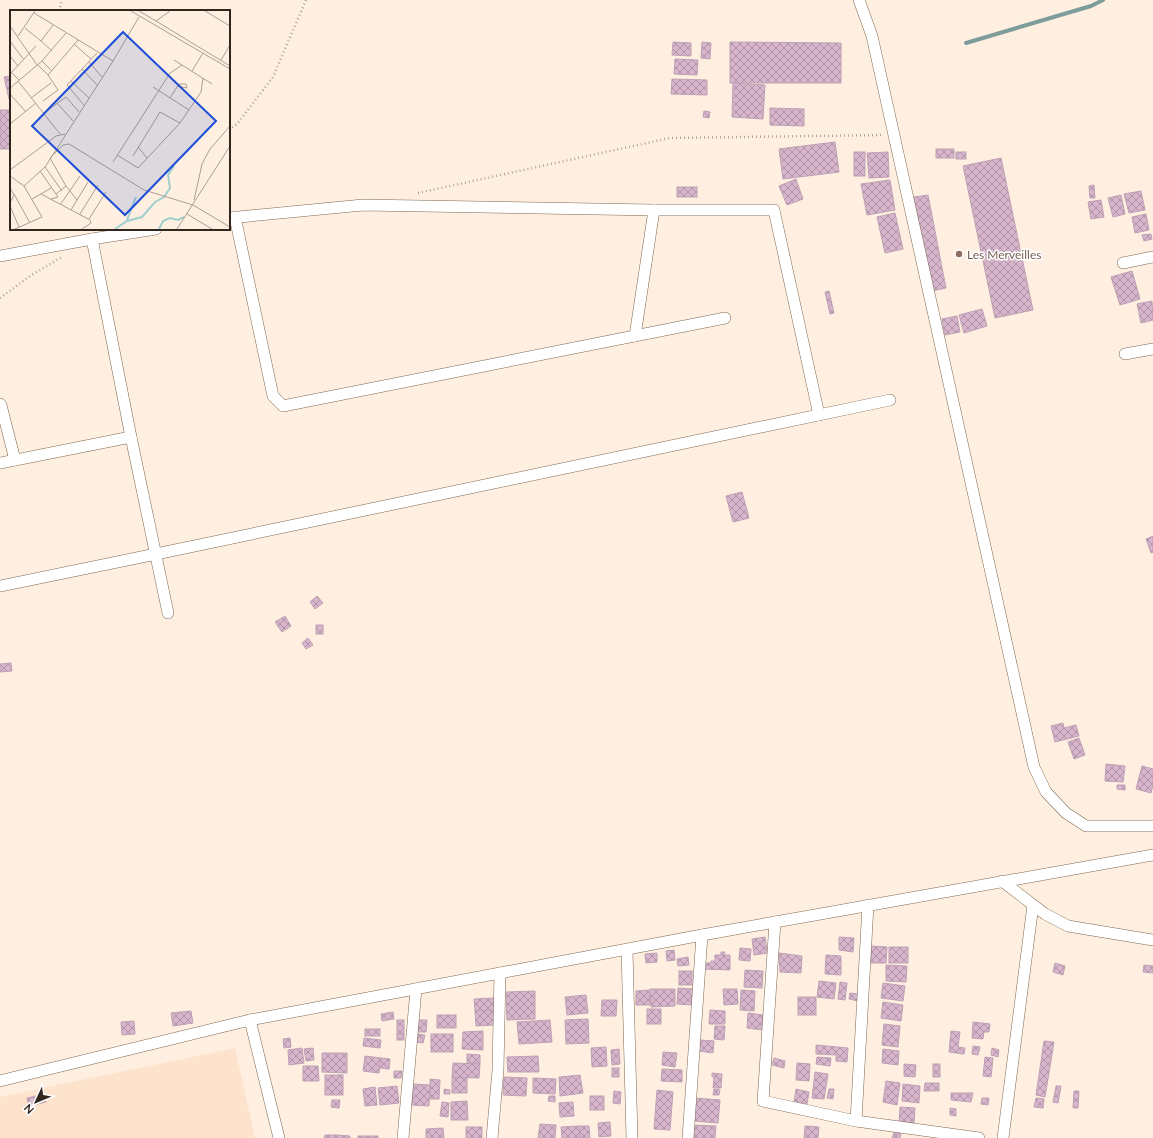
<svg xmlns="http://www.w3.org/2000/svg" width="1153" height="1138" font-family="Lato,sans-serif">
  <defs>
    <pattern id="building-cross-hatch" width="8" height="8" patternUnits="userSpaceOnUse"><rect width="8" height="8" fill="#d7b5cc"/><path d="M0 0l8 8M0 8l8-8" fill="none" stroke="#af93a5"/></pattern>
  </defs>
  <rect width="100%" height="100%" fill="#ffefe0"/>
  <path fill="#fde3cb" d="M235,1048l20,90h-255v-41z"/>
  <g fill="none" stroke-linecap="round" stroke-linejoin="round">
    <path stroke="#7e9c9a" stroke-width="4" d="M966,43l125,-37 12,-6"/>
  </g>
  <g fill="url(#building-cross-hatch)" stroke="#bea1b4">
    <path d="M673,42l18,1v13l-19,-1z"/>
    <path d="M702,42l9,1 -1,16 -9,-1z"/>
    <path d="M730,42l111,1v40h-111z"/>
    <path d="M675,59l23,1 -1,15 -23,-1z"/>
    <path d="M11,76v27h-1l-6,-26z"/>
    <path d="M672,79l35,1v15l-36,-1z"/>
    <path d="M733,83l32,2 -2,34 -31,-2z"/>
    <path d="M770,108l34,1v17l-34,-1z"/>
    <rect x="0" y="110" width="11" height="39"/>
    <path d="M704,111l6,1 -1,6 -6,-1z"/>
    <path d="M835,142l4,30 -56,7 -4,-30z"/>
    <rect x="936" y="149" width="18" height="9"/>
    <rect x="854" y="152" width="11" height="24"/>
    <path d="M888,152l1,25 -20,1 -2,-25z"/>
    <rect x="956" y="152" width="10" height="7"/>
    <path d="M1001,158l32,152 -38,8 -32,-152z"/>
    <path d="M796,179l7,20 -16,6 -8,-19z"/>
    <path d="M890,180l5,30 -28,5 -6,-31z"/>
    <path d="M1094,185l1,13h-5l-1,-12z"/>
    <rect x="677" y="187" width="20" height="10"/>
    <path d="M1141,191l4,19 -16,3 -5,-19z"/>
    <path d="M928,195l18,93 -14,3 -18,-94z"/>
    <path d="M1121,195l4,19 -12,3 -5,-19z"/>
    <path d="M1101,200l3,17 -13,2 -3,-17z"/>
    <path d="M895,213l8,36 -18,4 -8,-36z"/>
    <path d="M1146,214l3,16 -14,3 -3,-16z"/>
    <path d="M1151,234l1,5 -8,2 -2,-6z"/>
    <path d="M1132,271l8,28 -20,6 -9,-28z"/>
    <path d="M829,291l5,22 -4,1 -5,-22z"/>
    <path d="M1152,301l1,19 -12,3 -4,-19z"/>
    <path d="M982,309l5,17 -23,7 -5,-18z"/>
    <path d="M957,316l3,16 -15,3 -3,-16z"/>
    <path d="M742,492l7,26 -16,4 -7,-26z"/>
    <path d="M1153,536v16l-2,1 -5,-14z"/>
    <path d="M317,596l6,7 -8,6 -5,-7z"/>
    <path d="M285,616l6,10 -9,6 -7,-10z"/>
    <rect x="316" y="625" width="7" height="9"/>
    <path d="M308,638l5,7 -7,4 -4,-6z"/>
    <path d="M11,663l1,8 -12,1v-8z"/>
    <path d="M1063,723l1,5 12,-3 3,11 -24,6 -4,-16z"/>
    <path d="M1079,738l6,17 -11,4 -6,-17z"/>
    <path d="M1106,764l19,2 -2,16 -18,-1z"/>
    <path d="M1142,766l11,3v16l-2,8 -15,-4z"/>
    <path d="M1117,785h8v5l-8,-1z"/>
    <path d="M765,937l2,16 -13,2 -2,-16z"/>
    <path d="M839,937l15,1 -1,14 -14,-2z"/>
    <path d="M871,946l16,1 -1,16h-15z"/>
    <rect x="889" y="947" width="19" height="16"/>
    <path d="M740,948l11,1 -1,12 -11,-1z"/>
    <path d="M674,950l1,10 -8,1 -1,-10z"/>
    <path d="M721,952h4l-1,3h6v15l-26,-1v-6h7v-2h4v-6h6z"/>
    <path d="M657,953v9l-11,1 -1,-9z"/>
    <path d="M779,953l23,3 -1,17 -21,-1z"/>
    <path d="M826,955l15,1v19l-16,-1z"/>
    <path d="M688,957l1,8 -11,1 -1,-7z"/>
    <path d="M1055,963l10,3 -2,9 -10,-3z"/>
    <path d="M886,965l21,1 -1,16 -20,-1z"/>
    <path d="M1144,965l9,1v7l-10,-1z"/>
    <path d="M745,970l18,1 -1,17 -18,-1z"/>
    <rect x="679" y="971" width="13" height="14"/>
    <path d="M819,981l17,2 -2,16 -17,-2z"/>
    <path d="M840,982l7,1 -2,17 -7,-1z"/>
    <path d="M883,983l22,3 -2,15 -22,-3z"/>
    <path d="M678,988l15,1 -1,16 -15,-1z"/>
    <path d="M650,989h25v17l-24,1z"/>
    <path d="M723,989h14l1,15 -14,1z"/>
    <path d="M649,990l1,15h-14v-14z"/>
    <path d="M741,990l14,1 -1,20 -14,-1z"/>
    <path d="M535,991v28l-28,1 -1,-28z"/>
    <path d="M850,993l9,1 -1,7 -9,-2z"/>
    <path d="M586,995l2,18 -21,2 -2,-18z"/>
    <rect x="798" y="997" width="18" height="18"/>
    <path d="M494,998l1,12 -20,1 -1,-12z"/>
    <path d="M602,1000h15l-1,16h-15z"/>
    <path d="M883,1002l20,3 -2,16 -20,-3z"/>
    <rect x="647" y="1009" width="14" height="15"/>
    <path d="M493,1010l1,15 -18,1 -1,-15z"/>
    <path d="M710,1010l15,1v13h-16z"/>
    <path d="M191,1011l2,12 -20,3 -2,-13z"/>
    <path d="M393,1012l1,7 -12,2 -1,-7z"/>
    <path d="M748,1013l15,2 -1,15 -15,-2z"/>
    <rect x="437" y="1015" width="19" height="13"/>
    <path d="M588,1019l1,24 -23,1 -1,-24z"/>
    <rect x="397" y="1020" width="7" height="14"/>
    <path d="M419,1020h8l-1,12h-8z"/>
    <path d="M550,1020l2,22 -33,2 -2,-22z"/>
    <path d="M134,1021l1,13 -13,1 -1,-13z"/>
    <path d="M973,1022l17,2 -1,8h-5l-1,7 -11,-1z"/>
    <path d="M884,1024l16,2 -2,21 -16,-2z"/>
    <path d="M715,1026h10l-1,14 -10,-1z"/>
    <rect x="365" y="1029" width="15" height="7"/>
    <path d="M483,1031v19l-21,-1 1,-17z"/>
    <path d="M951,1031l9,1 -2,15 7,1 -1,6 -15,-2z"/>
    <rect x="397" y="1034" width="7" height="6"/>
    <path d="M418,1034l7,1 -2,8 -7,-1z"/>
    <rect x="431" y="1034" width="22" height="18"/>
    <path d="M290,1038l1,9 -7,1 -1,-9z"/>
    <path d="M364,1038l17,2 -1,8 -17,-2z"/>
    <path d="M700,1040l14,1 -1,12 -14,-2z"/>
    <path d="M1044,1041l10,1 -9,55 -9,-2z"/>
    <path d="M816,1045l32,3 -1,14 -11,-1v-6l-20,-1z"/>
    <path d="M973,1046l7,1 -2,8 -6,-1z"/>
    <path d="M606,1047l1,19 -15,1 -1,-19z"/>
    <path d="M302,1048l2,15 -15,2 -1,-15z"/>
    <path d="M313,1048l1,12 -8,1 -2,-12z"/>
    <path d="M992,1048l7,2 -1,7 -7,-2z"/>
    <path d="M619,1049l1,15 -8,1 -1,-15z"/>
    <path d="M883,1049l16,2 -1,14 -16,-2z"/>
    <path d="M663,1052l14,1 -2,14 -13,-2z"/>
    <path d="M322,1053h25v20l-25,-1z"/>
    <path d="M467,1054l13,1v9l-13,-1z"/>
    <path d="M365,1056l16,2 -2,15 -16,-2z"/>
    <path d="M538,1056l1,16h-31l-1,-15z"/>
    <path d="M817,1057l14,1 -1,8 -14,-2z"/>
    <path d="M985,1057l8,1 -2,19 -8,-1z"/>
    <path d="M381,1058l9,1 -1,10 -9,-1z"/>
    <path d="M774,1058l11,3 -1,7 -12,-3z"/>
    <path d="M453,1063l27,1 -1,14 -27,-1z"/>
    <path d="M797,1063l13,1 -1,17 -13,-1z"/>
    <path d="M904,1064l12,1 -1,12 -11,-1z"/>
    <rect x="933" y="1064" width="7" height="13"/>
    <path d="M303,1066h15l1,15h-16z"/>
    <rect x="612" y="1068" width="7" height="9"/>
    <path d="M662,1069l20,1v12l-21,-1z"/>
    <path d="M394,1071h8l-1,7h-7z"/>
    <path d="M815,1072l13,2 -4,25 -12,-1z"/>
    <path d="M712,1073l10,1 -1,14h-8l1,-11h-2z"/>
    <rect x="325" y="1075" width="18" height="20"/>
    <path d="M580,1075l3,18 -23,3 -1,-19z"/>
    <path d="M452,1077l15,1v15h-15z"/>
    <path d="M504,1077l23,1 -1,18 -23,-1z"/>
    <path d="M533,1078l23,1 -1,15 -22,-1z"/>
    <path d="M430,1079l10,1 -1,19h-9z"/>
    <path d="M886,1081l14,2 -3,22 -14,-3z"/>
    <path d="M925,1083h14v8h-15z"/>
    <path d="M413,1084l17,1 -1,21 -17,-1z"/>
    <path d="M903,1084l17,2 -1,17 -17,-2z"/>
    <path d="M397,1086l2,17 -19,2 -2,-17z"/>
    <path d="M1056,1086h5l-3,17 -5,-1z"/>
    <path d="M375,1087l2,18 -12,1 -2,-17z"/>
    <path d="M444,1089l6,1v4h-6z"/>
    <path d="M714,1089l6,1 -1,5h-6z"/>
    <path d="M796,1089l13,3 -2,12 -13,-2z"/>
    <path d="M829,1089h5l-1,10 -6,-1z"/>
    <path d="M657,1090l16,2 -3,38 -16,-1z"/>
    <path d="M614,1091l7,1 -1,12 -7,-1z"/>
    <path d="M1074,1091h5l-1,17h-5z"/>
    <path d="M951,1093h22l-2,9 -20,-2z"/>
    <path d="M45,1094l1,8 -17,4 -2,-8z"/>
    <path d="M549,1096h6v6l-7,-1z"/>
    <rect x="590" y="1096" width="14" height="14"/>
    <path d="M695,1098l25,2 -2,23 -25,-2z"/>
    <path d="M982,1098h7l-1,7 -7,-1z"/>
    <path d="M1036,1098l8,1 -1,9 -9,-1z"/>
    <path d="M332,1100h8l-1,8 -8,-1z"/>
    <path d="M467,1101l1,19h-17v-18z"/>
    <path d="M442,1102l7,1 -1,14 -8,-1z"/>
    <path d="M573,1102l1,14 -14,1 -1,-14z"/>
    <path d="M900,1107l15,1 -1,15 -15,-1z"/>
    <path d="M950,1108l6,1v7l-6,-1z"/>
    <path d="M610,1122l1,14 -12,1 -1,-14z"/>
    <path d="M540,1124l16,1 -1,13h-17z"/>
    <path d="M693,1125l23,1 -1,12h-22z"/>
    <path d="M579,1126h10l1,12h-10z"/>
    <path d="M579,1126l1,12h-18l-1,-11z"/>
    <path d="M805,1126l14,1 -1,11h-14z"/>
    <rect x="466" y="1127" width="16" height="11"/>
    <path d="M443,1128l1,10h-18v-9z"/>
    <path d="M894,1132l7,2 -1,4h-8z"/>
    <path d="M325,1135h12v3h-13z"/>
    <path d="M337,1135l13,1v2h-13z"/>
    <rect x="358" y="1136" width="20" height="2"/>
  </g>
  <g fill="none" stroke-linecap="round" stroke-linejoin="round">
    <defs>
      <g id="minor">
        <path d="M859,0l13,36 162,731 12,25 20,21 20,13h67"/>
        <path d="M235,217l38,179 10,10 442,-88"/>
        <path d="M229,218l134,-13 291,5h120l45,205"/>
        <path d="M92,239l39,198 37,176"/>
        <path d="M0,256l92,-17 64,-10"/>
        <path d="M1123,263l30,-6"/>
        <path d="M635,336l19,-126"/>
        <path d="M1125,354l28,-5"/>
        <path d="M0,404l1,1 14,55"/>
        <path d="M0,463l131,-26"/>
        <path d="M0,586l156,-32 734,-154"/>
        <path d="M1002,881l43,33 23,12 85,14"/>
        <path d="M775,922l-12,179 93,20 123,17"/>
        <path d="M627,950l5,188"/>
        <path d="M250,1020l452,-85 451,-80"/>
        <path d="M0,1081l250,-61 29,118"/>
        <path d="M856,1121l12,-216"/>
        <path d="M403,1138l13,-149"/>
        <path d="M492,1138l6,-68 2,-97"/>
        <path d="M688,1138l14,-203"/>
        <path d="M1003,1138l30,-233"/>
      </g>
    </defs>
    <use href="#minor" stroke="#7e6752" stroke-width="12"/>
    <g stroke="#b1a396" stroke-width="2.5" stroke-dasharray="1 3" stroke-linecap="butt">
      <path d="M59,11l3,-11"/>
      <path d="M229,130l8,-6 36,-47 33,-77"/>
      <path d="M418,193l252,-55 213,-3"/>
      <path d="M0,298l30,-22 32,-19"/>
    </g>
    <use href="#minor" stroke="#fff" stroke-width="11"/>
  </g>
  <circle fill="#8d6e63" stroke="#fff" stroke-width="1.5" cx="959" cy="254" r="4"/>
  <g text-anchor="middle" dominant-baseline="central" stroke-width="3" stroke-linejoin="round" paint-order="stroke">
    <g font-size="12" fill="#785e54" stroke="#fff" text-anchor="start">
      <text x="967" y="254">Les Merveilles</text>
    </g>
  </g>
  <g transform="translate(10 10)">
    <rect width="220" height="220" fill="#ffefe0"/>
    <path fill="none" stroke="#a0cfcf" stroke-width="2" d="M117,210l9,-23M105,219l12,-8 15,-4 13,-15 9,-5 6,-9 -2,-13 6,-9M149,219l4,-8 7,-3 8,2 6,-3"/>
    <path fill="none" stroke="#ac9f92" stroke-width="1" d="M121,1l99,58M129,1l17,10 14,-10M195,1l25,15M24,3l79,48 26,-44M146,11l74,45M0,16l27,39M15,18l16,13M8,26l17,-25M0,31l14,19M64,34l17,15M42,41l-11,-10 12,-16M0,46l8,10M164,50l38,24M211,50l9,-15M32,51l9,9M79,52l13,15M28,55l10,10 30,-35M72,59l15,16M0,61l9,9M182,61l11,-18M2,62l24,-26M8,71l42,53M61,71l18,17M143,77l36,23M0,78l32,-27 24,-28M0,84l16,18M21,88l20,-15M160,88l9,-14h7l1,4 -10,-2M33,91l15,-11 -10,-15M47,93l16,18M74,95l-17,-20 30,-32M34,103l22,-16 13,15M0,114l26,-21M128,137l9,11M107,145l21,13 42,-45 21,-31 2,-14M123,146l27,-44 20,11M103,152l57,-89 12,-8M35,157l17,24M0,160l46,-34 9,-2M30,161l18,26 -7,2M0,166l14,10 18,31 -27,12M14,176l21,-19 68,-106M56,176l-16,-28 13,-13 6,-1 75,46 49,15 37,22M0,178l4,7 -4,8M4,184l16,29M31,184l49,26 1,3 -9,6M46,184l10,-8 11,14M22,189l19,-11M184,190l8,-36 8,-15 20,-23M50,195l20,-29M0,196l9,21M61,200l17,-28M70,204l18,-29M177,204l25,15M79,209l17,-27M167,219l53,-83"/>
    <path fill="#1d4ed8" fill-opacity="0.15" stroke="#1d4ed8" stroke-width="2" d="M113,22l93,89 -91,94 -93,-89z"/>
    <rect width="220" height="220" fill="none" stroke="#30261d" stroke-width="2"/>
  </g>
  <g transform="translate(36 1102) rotate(226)" stroke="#ffffff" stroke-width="3" paint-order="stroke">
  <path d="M0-3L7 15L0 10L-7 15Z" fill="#30261d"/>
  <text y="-6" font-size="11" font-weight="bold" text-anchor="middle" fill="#30261d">N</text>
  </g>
</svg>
